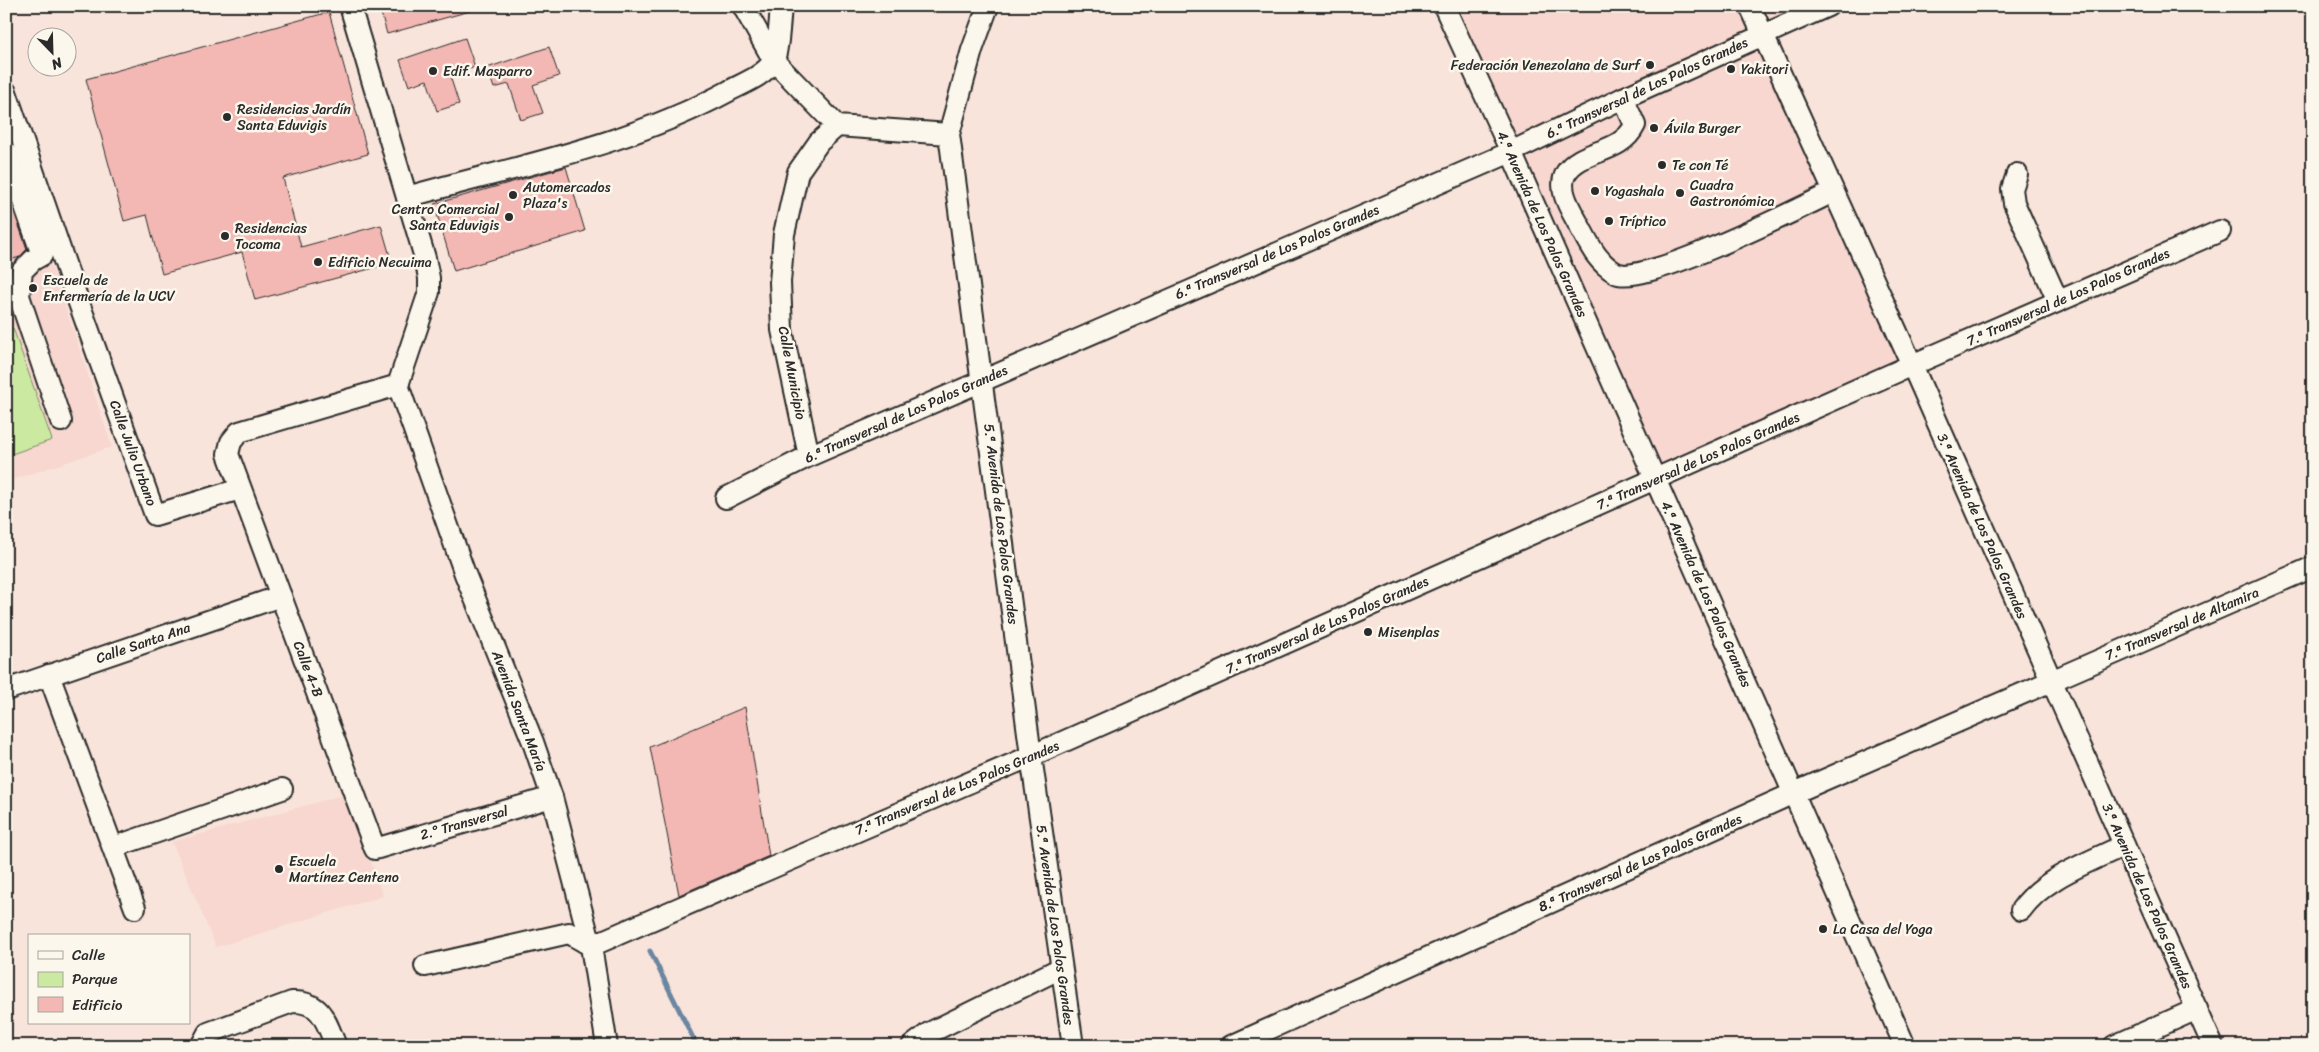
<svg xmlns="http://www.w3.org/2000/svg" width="2319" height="1052" font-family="Sriracha,sans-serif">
  <rect width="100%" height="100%" fill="#f9e4db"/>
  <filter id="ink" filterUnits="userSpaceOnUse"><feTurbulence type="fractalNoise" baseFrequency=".02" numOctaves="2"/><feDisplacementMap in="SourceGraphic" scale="10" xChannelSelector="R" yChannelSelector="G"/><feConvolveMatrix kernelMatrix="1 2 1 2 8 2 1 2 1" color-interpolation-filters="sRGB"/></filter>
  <g filter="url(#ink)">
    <g fill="#f7d7cf">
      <path d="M1443,6h382l-62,29 149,330 -257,114z"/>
      <path d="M6,129l106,318 -106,35z"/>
      <path d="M347,794l36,102 -167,51 -44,-105z"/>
    </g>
    <path fill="#cbe9a0" stroke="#7b8a66" d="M13,328l39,112 -46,16v-125z"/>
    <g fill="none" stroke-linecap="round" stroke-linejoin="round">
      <path stroke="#6b86a1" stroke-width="5" d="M650,951l47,95"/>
    </g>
    <g fill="#f3b8b3" stroke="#2b2b2b">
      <path d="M379,6h91v5l-83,23z"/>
      <path d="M329,12l39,142 -85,24 18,69 80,-22 11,38 -137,37 -13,-48 -80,22 -15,-59 -23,6 -38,-142z"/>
      <path d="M465,38l10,29 -25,9 9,28 -22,7 -10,-31 -18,6 -9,-26z"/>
      <path d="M549,47l10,29 -26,9 10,28 -22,7 -12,-36 -15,4 -7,-20z"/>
      <path d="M566,167l19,64 -131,40 -20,-67z"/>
      <path d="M13,209l14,40 -7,8 -14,4v-50z"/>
      <path d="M745,707l24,149 -90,39 -29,-148z"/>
    </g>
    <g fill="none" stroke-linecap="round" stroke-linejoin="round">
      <defs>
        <g id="minor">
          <path d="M350,6l75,252 4,20v14l-31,93"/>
          <path d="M743,6l31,55 63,65 112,8"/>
          <path d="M988,6l-16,44 -23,84 82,622 42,290"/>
          <path d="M1444,6l67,146 394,894"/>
          <path d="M1750,6l162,359 301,681"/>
          <path d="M6,92l63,183 86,240 85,-26"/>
          <path d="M1623,98l12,27c-15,31 -54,23 -69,48 -10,18 8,41 15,56 9,17 17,34 35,44 27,14 184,-65 217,-81"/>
          <path d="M6,152l36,103 -9,5 -11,11 -3,25 42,125"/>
          <path d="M2017,174l-5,15 2,14 44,98"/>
          <path d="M407,197c110,-31 220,-51 322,-106 15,-8 34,-15 44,-29 5,-6 7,-46 8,-56"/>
          <path d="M398,385l-159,47 -8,10 -3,12 147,395 177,-52"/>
          <path d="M398,385l67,189 68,168 19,55 39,149 16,100"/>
          <path d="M809,456l-27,-126 -2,-48 4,-48 14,-62 21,-30 18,-16"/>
          <path d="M726,498l83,-42 702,-304 112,-54 205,-92"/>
          <path d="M49,675l86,233"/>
          <path d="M6,690l275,-94"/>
          <path d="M114,847l168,-58"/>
          <path d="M2021,910c23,-33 68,-47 103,-65"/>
          <path d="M425,966l144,-33 22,13 440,-190 881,-391 308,-134"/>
          <path d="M201,1046l7,-13 84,-31c30,-1 34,20 44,44"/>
          <path d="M912,1046l17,-13 132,-65"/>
          <path d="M1231,1046l563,-253 519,-226"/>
          <path d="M2114,1046l83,-37"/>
        </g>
      </defs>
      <use href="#minor" stroke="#2b2b2b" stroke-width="24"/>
      <use href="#minor" stroke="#fbf7ec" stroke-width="20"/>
    </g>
  </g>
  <g fill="#2b2b2b" stroke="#fbf7ec" stroke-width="2">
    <circle cx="1650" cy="65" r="5"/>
    <circle cx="1731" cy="69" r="5"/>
    <circle cx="433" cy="71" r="5"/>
    <circle cx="227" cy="117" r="5"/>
    <circle cx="1654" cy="128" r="5"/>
    <circle cx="1662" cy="165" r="5"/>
    <circle cx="1595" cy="191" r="5"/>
    <circle cx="1680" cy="193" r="5"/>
    <circle cx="513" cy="195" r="5"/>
    <circle cx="509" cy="217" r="5"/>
    <circle cx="1609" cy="221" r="5"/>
    <circle cx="225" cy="236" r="5"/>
    <circle cx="318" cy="262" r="5"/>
    <circle cx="33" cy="288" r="5"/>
    <circle cx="1368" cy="632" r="5"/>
    <circle cx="279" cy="869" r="5"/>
    <circle cx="1823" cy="929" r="5"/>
  </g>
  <g text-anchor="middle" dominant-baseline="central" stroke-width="5" stroke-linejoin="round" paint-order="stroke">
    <g font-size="14" fill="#2b2b2b" stroke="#fbf7ec" text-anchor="start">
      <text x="1640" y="65" text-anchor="end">Federación Venezolana de Surf</text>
      <text x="1741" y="69">Yakitori</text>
      <text x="443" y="71">Edif. Masparro</text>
      <text x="237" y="109">Residencias Jardín<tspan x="237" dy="16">Santa Eduvigis</tspan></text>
      <text x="1664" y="128">Ávila Burger</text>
      <text x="1672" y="165">Te con Té</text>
      <text x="1690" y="185">Cuadra<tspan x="1690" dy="16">Gastronómica</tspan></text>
      <text x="523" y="187">Automercados<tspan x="523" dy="16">Plaza's</tspan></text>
      <text x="1605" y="191">Yogashala</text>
      <text x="499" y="209" text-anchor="end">Centro Comercial<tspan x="499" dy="16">Santa Eduvigis</tspan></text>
      <text x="1619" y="221">Tríptico</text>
      <text x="235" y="228">Residencias<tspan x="235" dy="16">Tocoma</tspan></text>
      <text x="328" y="262">Edificio Necuima</text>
      <text x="43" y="280">Escuela de<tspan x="43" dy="16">Enfermería de la UCV</tspan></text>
      <text x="1378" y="632">Misenplas</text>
      <text x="289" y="861">Escuela<tspan x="289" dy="16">Martínez Centeno</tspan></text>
      <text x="1833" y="929">La Casa del Yoga</text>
    </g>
    <g font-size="14" fill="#2b2b2b" stroke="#fbf7ec">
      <text transform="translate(1647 88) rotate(-25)">6.ª Transversal de Los Palos Grandes</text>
      <text transform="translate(1542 224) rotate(66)">4.ª Avenida de Los Palos Grandes</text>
      <text transform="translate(1277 252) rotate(-23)">6.ª Transversal de Los Palos Grandes</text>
      <text transform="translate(2068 297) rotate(-24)">7.ª Transversal de Los Palos Grandes</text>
      <text transform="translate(792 373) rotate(79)">Calle Municipio</text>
      <text transform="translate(906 414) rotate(-24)">6.ª Transversal de Los Palos Grandes</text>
      <text transform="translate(133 453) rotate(70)">Calle Julio Urbano</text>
      <text transform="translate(1698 461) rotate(-24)">7.ª Transversal de Los Palos Grandes</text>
      <text transform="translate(1001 524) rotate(83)">5.ª Avenida de Los Palos Grandes</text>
      <text transform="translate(1982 526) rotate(66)">3.ª Avenida de Los Palos Grandes</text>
      <text transform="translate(1706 594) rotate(66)">4.ª Avenida de Los Palos Grandes</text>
      <text transform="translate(2182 624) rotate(-23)">7.ª Transversal de Altamira</text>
      <text transform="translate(1327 625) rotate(-24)">7.ª Transversal de Los Palos Grandes</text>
      <text transform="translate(143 643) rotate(-19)">Calle Santa Ana</text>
      <text transform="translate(308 669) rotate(69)">Calle 4-B</text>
      <text transform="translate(519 711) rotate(69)">Avenida Santa María</text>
      <text transform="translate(957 788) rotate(-23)">7.ª Transversal de Los Palos Grandes</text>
      <text transform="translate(464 823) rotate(-16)">2.° Transversal</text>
      <text transform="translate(1640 863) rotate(-24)">8.ª Transversal de Los Palos Grandes</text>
      <text transform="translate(2147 896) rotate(66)">3.ª Avenida de Los Palos Grandes</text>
      <text transform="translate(1055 925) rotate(82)">5.ª Avenida de Los Palos Grandes</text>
    </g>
  </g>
  <rect width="2319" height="1052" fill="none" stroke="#fbf7ec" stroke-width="25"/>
  <rect x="12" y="12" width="2294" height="1027" fill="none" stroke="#2b2b2b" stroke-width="2" filter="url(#ink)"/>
  <rect x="28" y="934" width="162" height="90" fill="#fbf7ec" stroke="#a8a59f"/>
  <rect x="38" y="951" width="25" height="8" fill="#fbf7ec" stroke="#a8a59f"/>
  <text x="72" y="960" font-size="15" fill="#2b2b2b">Calle</text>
  <rect x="38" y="972" width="25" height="15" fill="#cbe9a0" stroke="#a8a59f"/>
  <text x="72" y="984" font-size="15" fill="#2b2b2b">Parque</text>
  <rect x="38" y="997" width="25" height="15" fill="#f3b8b3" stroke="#a8a59f"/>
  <text x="72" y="1010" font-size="15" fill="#2b2b2b">Edificio</text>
  <g transform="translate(52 52) rotate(157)"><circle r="24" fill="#fbf7ec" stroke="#a8a59f"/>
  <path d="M0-4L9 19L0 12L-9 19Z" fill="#2b2b2b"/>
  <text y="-8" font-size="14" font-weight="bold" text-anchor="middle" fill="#2b2b2b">N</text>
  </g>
</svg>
